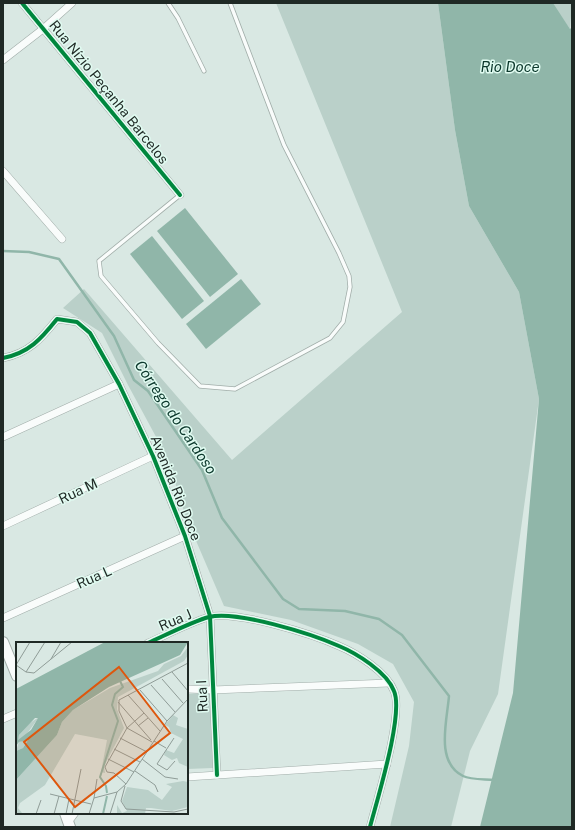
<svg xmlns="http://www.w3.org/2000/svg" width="575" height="830" font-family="'Public Sans',sans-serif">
  <rect width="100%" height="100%" fill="#d9e8e3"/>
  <g fill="#bad0c9">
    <path d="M276,3h162l17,127 14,76 50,86 20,107 -41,295 -28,57 -19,76h-61l19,-81 5,-44 -21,-38 -35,-20 -67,-24 -67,-14 -39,-91 -17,-56 -40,-74 -26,-52 -39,-25 21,-19 148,171 170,-148z"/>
    <path d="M553,3h19l-2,26 -16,-23z"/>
    <path d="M211,693l2,75 -26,1v-75z"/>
  </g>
  <g fill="#90b6a9">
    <path d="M438,3h115l17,26 2,-2v800h-92l33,-134 26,-294 -20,-107 -50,-86 -14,-76z"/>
    <path d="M185,208l53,66 -28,23 -53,-66z"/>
    <path d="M152,236l52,65 -22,18 -52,-65z"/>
    <path d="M241,279l20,25 -55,45 -20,-25z"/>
  </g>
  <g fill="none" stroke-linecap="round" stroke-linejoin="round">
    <path stroke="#90b6a9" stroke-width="2.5" d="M3,251l26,1 30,7 55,77 20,44 14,11 54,79 20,48 61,81 16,10 46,2 34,8 23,16 47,61c-2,25 -14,66 14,80 8,4 22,3 31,4"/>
    <defs>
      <g id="service">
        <path d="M168,3l10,15 26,53"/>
        <path d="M180,195l-81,66 2,15 57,67 42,43 35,3 95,-51 13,-16 7,-35 -1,-11 -10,-23 -55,-108 -54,-142"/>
      </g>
      <g id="minor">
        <path d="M22,3l158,192"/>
        <path d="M3,60l40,-31 29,-26"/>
        <path d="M3,171l59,68"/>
        <path d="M3,358c26,-5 38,-19 54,-39l20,3 13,11 29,51 34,72 32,80 25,80 7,159"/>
        <path d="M3,437l116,-53"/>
        <path d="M3,526l150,-70"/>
        <path d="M3,618l182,-82"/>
        <path d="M148,643c18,-8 43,-21 61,-26 27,-7 103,17 130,29 17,7 48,26 55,45 10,23 -17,109 -24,136"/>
        <path d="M187,689l26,1 176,-7"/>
        <path d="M3,719l14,-6"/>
        <path d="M187,777l200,-13"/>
        <path d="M69,821l6,-8"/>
      </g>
      <g id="secondary">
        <path d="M3,642l14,34"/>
        <path d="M65,813l5,14"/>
      </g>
    </defs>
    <use href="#service" stroke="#a1ada9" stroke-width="5"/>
    <use href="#minor" stroke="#a1ada9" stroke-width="8"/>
    <use href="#secondary" stroke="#a1ada9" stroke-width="12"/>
    <use href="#service" stroke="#f9fcfb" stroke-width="3.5"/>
    <use href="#minor" stroke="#f9fcfb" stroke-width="7"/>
    <use href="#secondary" stroke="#f9fcfb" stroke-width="10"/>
    <defs>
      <g id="cycleway">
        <path d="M22,3l158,192"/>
        <path d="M3,358c26,-5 38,-19 54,-39l20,3 13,11 29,51 34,72 32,80 25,80 7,159"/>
        <path d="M148,643c18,-8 43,-21 61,-26 27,-7 103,17 130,29 17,7 48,26 55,45 10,23 -17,109 -24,136"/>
      </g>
    </defs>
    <use href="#cycleway" stroke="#e0fbf1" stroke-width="6"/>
    <use href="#cycleway" stroke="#00873e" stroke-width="4"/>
  </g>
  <g text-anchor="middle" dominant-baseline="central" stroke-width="3" stroke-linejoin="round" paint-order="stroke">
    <g font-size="14" fill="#1f2925" stroke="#e0fbf1">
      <text transform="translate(109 92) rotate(51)">Rua Nízio Peçanha Barcelos</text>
      <text transform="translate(176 488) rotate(68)">Avenida Rio Doce</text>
      <text transform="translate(78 491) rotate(-25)">Rua M</text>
      <text transform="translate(94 577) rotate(-24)">Rua L</text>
      <text transform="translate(175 620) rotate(-23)">Rua J</text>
      <text transform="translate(202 696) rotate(-93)">Rua I</text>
    </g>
    <g font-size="15" font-style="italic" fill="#0c382c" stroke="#e0fbf1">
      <text x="510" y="66">Rio Doce</text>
      <text transform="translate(176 417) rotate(56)">Córrego do Cardoso</text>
    </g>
  </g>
  <g transform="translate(16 642)">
    <rect width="172" height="172" fill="#d9e8e3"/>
    <path d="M172,5v8l-4,6 -66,36 -1,12 7,19 -20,38 1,7 -4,-1 6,-32 -32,-6 -30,51 -25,18 -2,5 4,5 -6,1v-34l41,-45 5,-13 11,-12 37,-22 48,-17 6,-7 17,-8zM157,73l5,3 -2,7 12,4v38l-9,-4 -2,-5 -5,2 -8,-5 2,-5 8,3 9,-14 -12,-6 -2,-6 -4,-2zM23,75l-13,18 -9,6 2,-6 11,-12zM12,97l-5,9 -7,3 3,-9zM167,139l5,1v25l-16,4 -21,-3h-5l-1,6h-28v-9l5,8 5,-2 -5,-10 5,-14 21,3 14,10 10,-13 -6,-3z" fill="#bad0c9"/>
    <path d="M89,0h83l-8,13 -71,32 -36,23 -11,12 -5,13 -41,45v-29l7,-3 5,-8 -9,2 -3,4v-57zM19,76h3l-7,12 -13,10 1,-5z" fill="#90b6a9" fill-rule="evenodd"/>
    <path fill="none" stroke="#90b6a9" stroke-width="2" d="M91,151l-1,-7 -6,-9 18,-56 -6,-16 3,-11 8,-7 -3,-6M87,172l4,-18"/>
    <path fill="none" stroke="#8f9c97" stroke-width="1" d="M35,17l10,-17M0,23l10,7 8,1 38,-31M0,23l14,-23M10,30l19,-30M156,30l16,19M146,37l21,24M135,43l24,27M124,48l27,31M112,53l32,36M102,60l33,38M122,84l10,-8M104,96l27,14M158,96l-17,26 10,6 8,-9M138,99l12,7M136,100l-25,-14 -8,-17v-11l69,-37M98,107l26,13M92,117l26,13M126,117l23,18 13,2M119,129l20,14 3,7M110,142l-12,-11 -7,-1 -2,-5 22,-39 17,-15M109,144l-4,15 5,8 48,3 14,-3M34,152l41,10M78,156l3,-19M20,172l5,-14M38,172l5,-18M50,172l3,-15M56,172l9,-45M73,172l5,-16 23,-6 9,-8 41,-63 21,-22M94,172l7,-22"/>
    <path fill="#de570d" fill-opacity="0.15" stroke="#de570d" stroke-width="2" d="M103,25l51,66 -95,74 -51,-65z"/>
    <rect width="172" height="172" fill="none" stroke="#1f2925" stroke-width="2"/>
  </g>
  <rect width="575" height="830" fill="none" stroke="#1f2925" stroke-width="8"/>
</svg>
